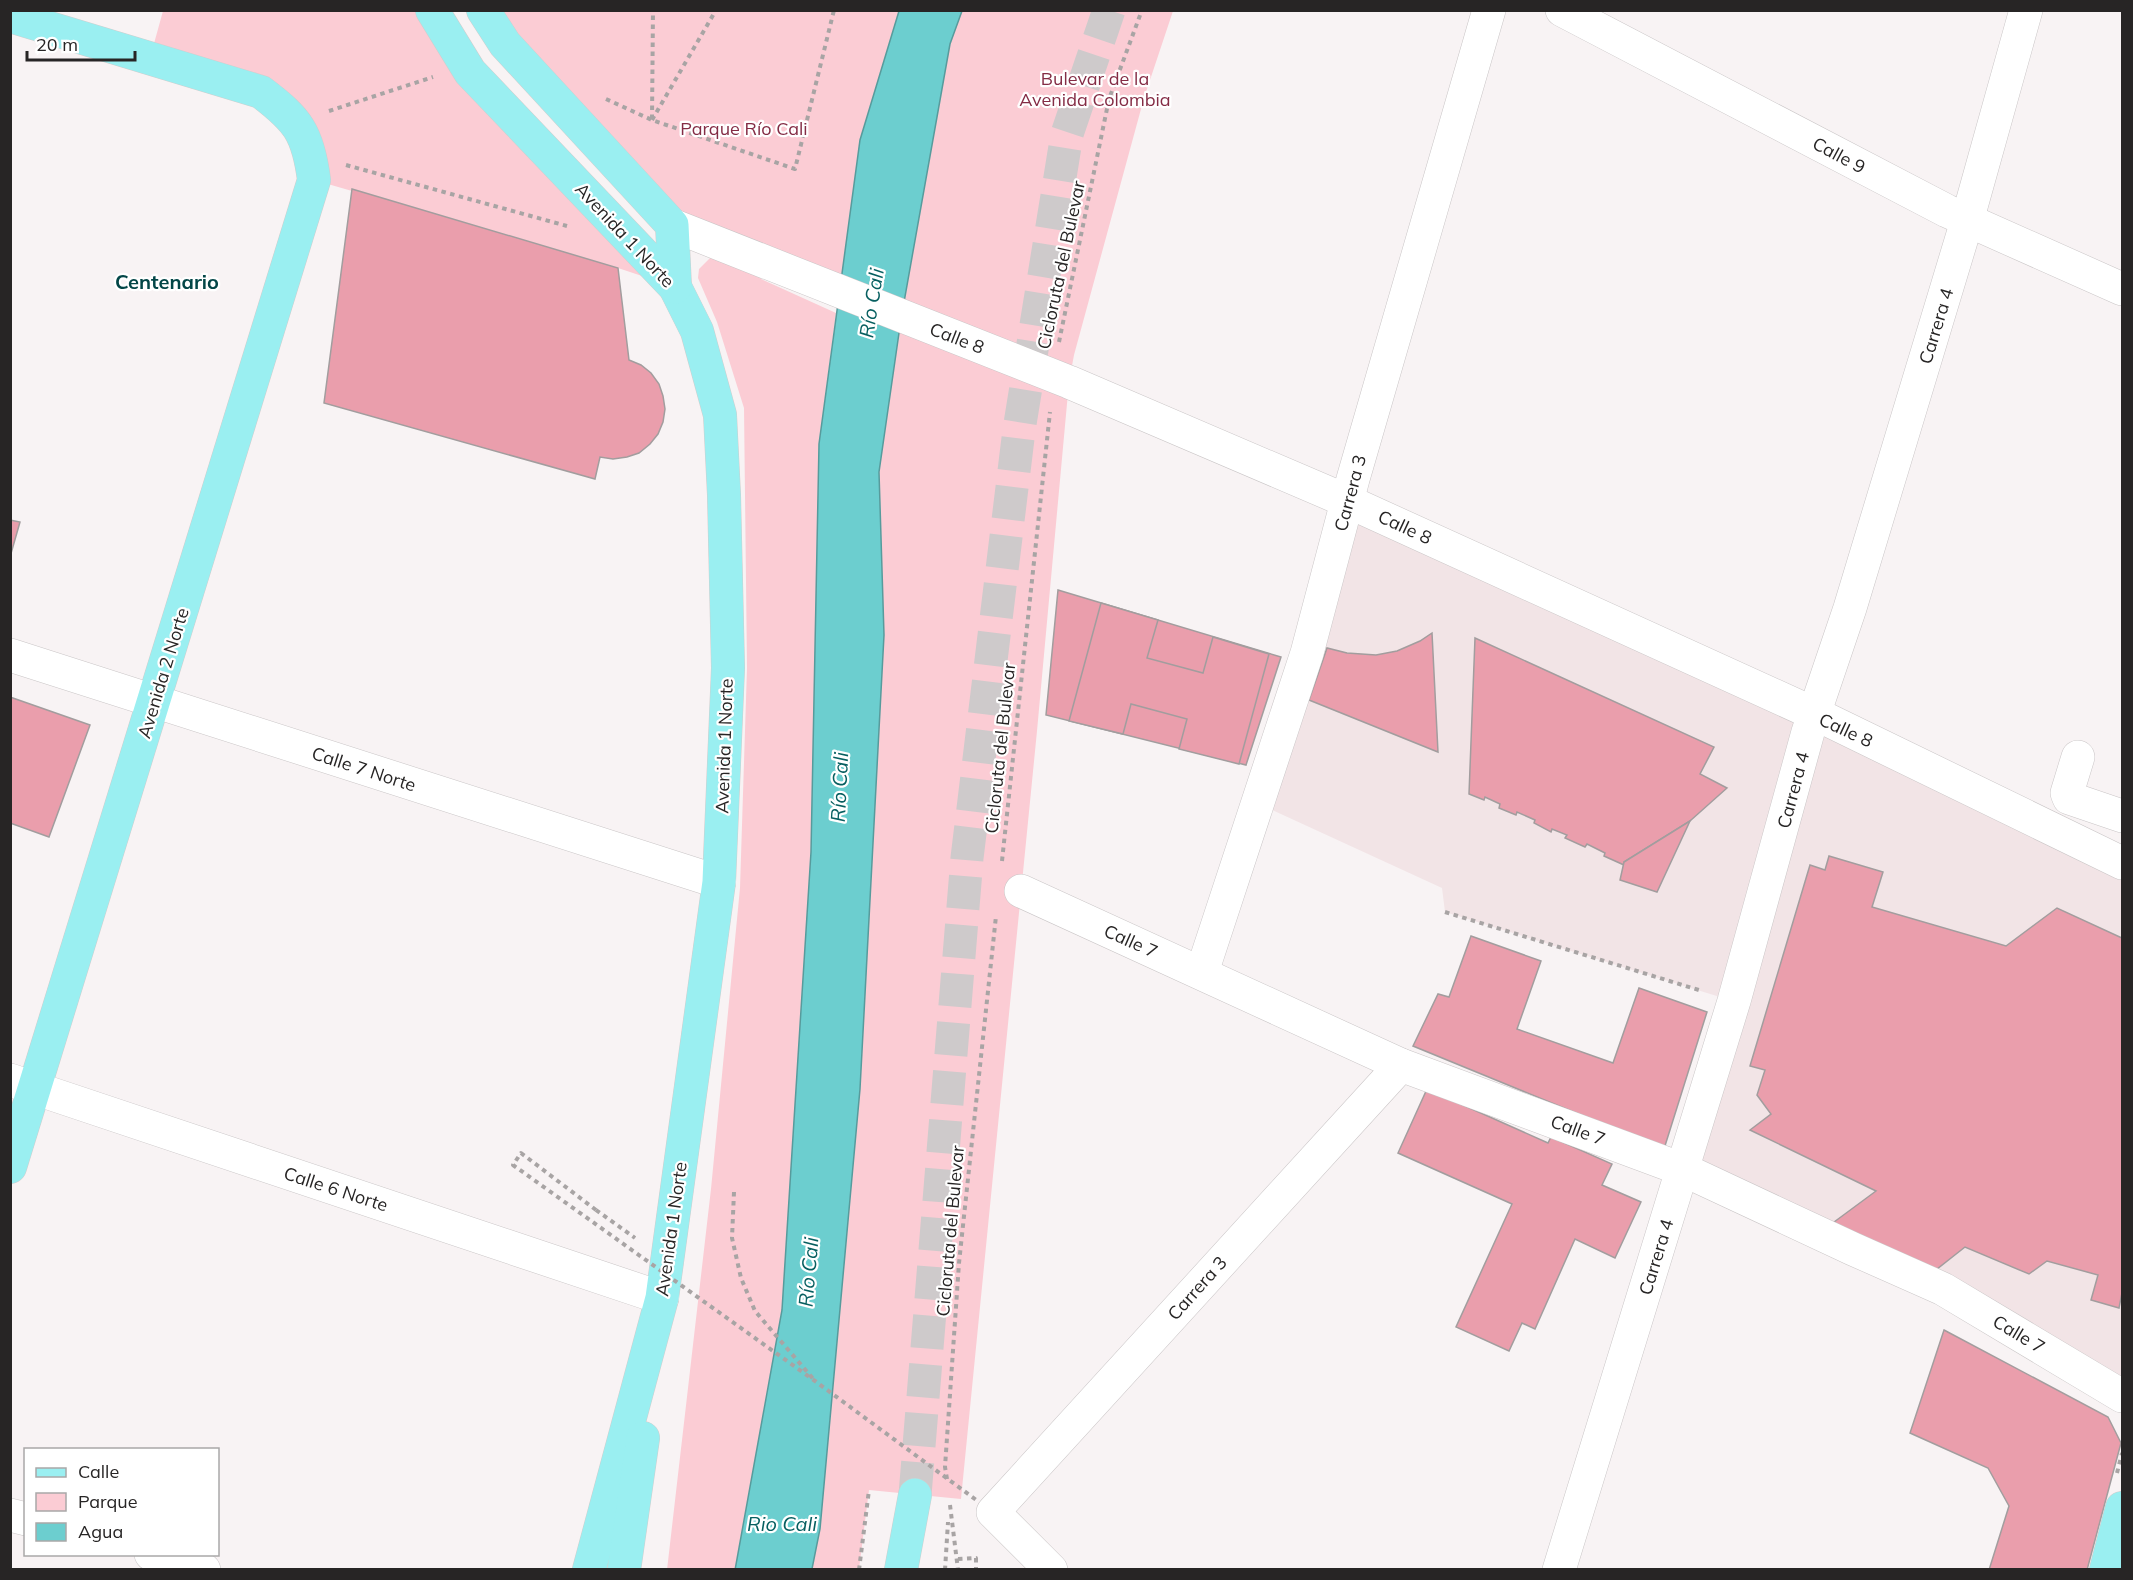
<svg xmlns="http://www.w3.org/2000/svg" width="2133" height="1580" font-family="Mulish,sans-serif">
  <rect width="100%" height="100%" fill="#f8f3f4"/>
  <path fill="#f2e4e6" d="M1347,501l775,362v533l-438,-226 36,-173 -275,-85 -3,-24 -183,-84z"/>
  <g fill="#fbccd4">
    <path d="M163,11h269l243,276 -57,-19 -304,-88 -17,-57 -147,-65z"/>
    <path d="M483,11h416l-39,129 -20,150 -168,-65z"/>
    <path d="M962,11h211l-29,87 -70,257 -5,27 -32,349 -76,768 -92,-9 -10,79 -47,1 8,-41 40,-440 24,-454 -5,-163 22,-153 49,-275z"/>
    <path d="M710,258h7l43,17 1,4 75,34 -17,131 -8,408 -29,458 -47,259 -68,1 44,-381 29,-301 7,-220 -3,-260 -27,-86 -19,-44 1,-9z"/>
  </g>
  <path fill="#6ccecf" stroke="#579b9c" stroke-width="1.5" d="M899,11h63l-12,33 -49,275 -22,153 5,163 -24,454 -40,440 -8,40 -77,1 47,-260 29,-458 8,-408 41,-304z"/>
  <g fill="#ea9eac" stroke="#a29d9e" stroke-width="1.5">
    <path d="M352,189l266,79 11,92 12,5 10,8 8,11 4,12 2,13 -2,13 -5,12 -8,10 -11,9 -12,4 -14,2 -13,-2 -5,22 -271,-76z"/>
    <path d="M10,520l10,2 -10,35z"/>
    <path d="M1058,590l223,67 -35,108 -200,-50z"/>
    <path d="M1101,603l57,17 -11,38 56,15 10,-36 56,17 -30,110 -60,-15 8,-30 -56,-15 -8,30 -54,-13z"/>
    <path d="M1432,633l6,119 -129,-52 18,-52 20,5 29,2 21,-4 23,-10z"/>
    <path d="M1475,638l239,109 -14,27 27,14 -37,33 -66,41v3l-20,-9 1,-3 -18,-9 -2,3 -20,-9 2,-3 -15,-6 -1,3 -17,-9 1,-3 -18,-8 -1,3 -17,-7 1,-4 -15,-7 -1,3 -15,-6z"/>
    <path d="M10,697l80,28 -41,112 -39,-14z"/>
    <path d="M1690,821l-33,71 -37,-12 4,-18z"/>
    <path d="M1829,856l54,16 -11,35 134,39 51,-38 65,30v355l-3,15 -28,-8 7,-25 -51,-14 -18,13 -64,-27 -33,26 -102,-48 46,-34 -126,-61 21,-16 -14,-19 8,-25 -15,-4 60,-201 15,5z"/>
    <path d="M1471,936l70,25 -24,68 96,34 26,-75 68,24 -43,137 -251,-103 25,-52 11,3z"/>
    <path d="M1427,1089l121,54 3,-6 61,27 -10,21 39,17 -26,56 -40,-19 -40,90 -13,-6 -13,28 -53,-24 56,-123 -114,-51z"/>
    <path d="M1944,1330l164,87 13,26 -34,127h-98l20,-64 -21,-38 -78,-35z"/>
  </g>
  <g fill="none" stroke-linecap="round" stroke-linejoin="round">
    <path stroke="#cecacb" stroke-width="33" stroke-dasharray="33 16" stroke-linecap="butt" d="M915,1495l52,-637 52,-428 48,-296 42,-124"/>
    <defs>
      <g id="minor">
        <path d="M1562,10l385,201 175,78"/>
        <path d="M672,225l397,157 278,119 481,219 294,143"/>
        <path d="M10,655l709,227"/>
        <path d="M2078,757l-11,36 2,5 53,18"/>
        <path d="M1021,891l380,174 283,105 169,79 90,40 179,107"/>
        <path d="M1202,972l105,-319 46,-174 136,-469"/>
        <path d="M10,1080l652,218"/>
        <path d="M10,1515l16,4"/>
        <path d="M151,1554l53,16"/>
        <path d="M1051,1570l-58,-58 408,-447"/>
        <path d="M1559,1570l175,-569 74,-269 42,-124 117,-387 59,-211"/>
      </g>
      <g id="major">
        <path d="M432,10l38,62 205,215 22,44 23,84 4,80 4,173 -9,214 -57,416 -73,272"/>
        <path d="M483,10l22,34 167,181 3,62"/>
        <path d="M10,16l251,76c37,28 47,41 53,88l-304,987"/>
        <path d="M624,1570l19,-132"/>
        <path d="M901,1570l14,-75"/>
        <path d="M2106,1570l16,-62"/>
      </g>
    </defs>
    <use href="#minor" stroke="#cac6c7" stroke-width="34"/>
    <use href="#major" stroke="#cfcfcf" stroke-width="34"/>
    <g stroke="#a8a4a4" stroke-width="4" stroke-dasharray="4.5 4.5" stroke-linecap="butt">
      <path d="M606,99l46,21 143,49 39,-159"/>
      <path d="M329,111l104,-34"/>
      <path d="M652,119l1,-109"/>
      <path d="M652,120l64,-110"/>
      <path d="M346,165l221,61"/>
      <path d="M1059,342l50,-243 33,-89"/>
      <path d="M1002,861l48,-449"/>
      <path d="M1445,912l257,79"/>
      <path d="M734,1192l-2,46 9,40 14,33 60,70"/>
      <path d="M596,1210l39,28"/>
      <path d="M2117,1473l5,-20"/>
      <path d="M947,1479l-2,-12 14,-204 37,-347"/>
      <path d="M950,1505l8,65"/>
      <path d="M958,1559l18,-1v12"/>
      <path d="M859,1570l10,-80"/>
      <path d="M945,1570l3,-48"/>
    </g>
    <use href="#minor" stroke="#fff" stroke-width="33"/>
    <use href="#major" stroke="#9aeff1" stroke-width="33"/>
    <path stroke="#a8a4a4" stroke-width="4" stroke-dasharray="4.5 4.5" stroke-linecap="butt" d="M596,1210l-75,-57 -8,12 302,216 164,121"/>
  </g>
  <g text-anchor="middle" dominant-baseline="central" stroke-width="4.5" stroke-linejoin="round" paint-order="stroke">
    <g font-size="18" fill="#842c45" stroke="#fff">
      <text x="1095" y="78">Bulevar de la<tspan x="1095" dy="21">Avenida Colombia</tspan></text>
      <text x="744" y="128">Parque Río Cali</text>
    </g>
    <g font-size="18" fill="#272525" stroke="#fff">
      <text transform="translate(1839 155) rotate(28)">Calle 9</text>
      <text transform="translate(625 235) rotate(47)">Avenida 1 Norte</text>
      <text transform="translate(1061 265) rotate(-78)">Cicloruta del Bulevar</text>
      <text transform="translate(1936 326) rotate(-73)">Carrera 4</text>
      <text transform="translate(957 338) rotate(21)">Calle 8</text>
      <text transform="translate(1350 493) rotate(-75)">Carrera 3</text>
      <text transform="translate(1405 527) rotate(25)">Calle 8</text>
      <text transform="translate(163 673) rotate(-73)">Avenida 2 Norte</text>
      <text transform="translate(1846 730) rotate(25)">Calle 8</text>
      <text transform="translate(724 746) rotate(-88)">Avenida 1 Norte</text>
      <text transform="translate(1000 748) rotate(-84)">Cicloruta del Bulevar</text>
      <text transform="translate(364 769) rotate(18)">Calle 7 Norte</text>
      <text transform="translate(1793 790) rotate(-75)">Carrera 4</text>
      <text transform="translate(1131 941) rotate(24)">Calle 7</text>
      <text transform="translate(1578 1130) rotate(20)">Calle 7</text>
      <text transform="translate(336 1189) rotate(18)">Calle 6 Norte</text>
      <text transform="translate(671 1229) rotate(-82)">Avenida 1 Norte</text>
      <text transform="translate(950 1231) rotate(-85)">Cicloruta del Bulevar</text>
      <text transform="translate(1656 1257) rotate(-73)">Carrera 4</text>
      <text transform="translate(1197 1288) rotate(-48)">Carrera 3</text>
      <text transform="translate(2019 1334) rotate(31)">Calle 7</text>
    </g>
    <g font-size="20" font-weight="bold" fill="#034647" stroke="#fff">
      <text x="167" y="281">Centenario</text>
    </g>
    <g font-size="20" font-style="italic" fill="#075f60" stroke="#fff">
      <text transform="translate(871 303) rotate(-81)">Río Cali</text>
      <text transform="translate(839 787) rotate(-87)">Río Cali</text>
      <text transform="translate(808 1272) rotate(-85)">Río Cali</text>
      <text x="782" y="1523">Rio Cali</text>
    </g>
  </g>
  <rect width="2133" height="1580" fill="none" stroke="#272525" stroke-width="24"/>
  <rect x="24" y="1448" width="195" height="108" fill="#ffffff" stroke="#a9a8a8" stroke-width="1.5"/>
  <rect x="36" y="1468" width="30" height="9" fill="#9aeff1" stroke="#a9a8a8" stroke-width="1.5"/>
  <text x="78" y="1478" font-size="18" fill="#272525">Calle</text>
  <rect x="36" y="1493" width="30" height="18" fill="#fbccd4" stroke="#a9a8a8" stroke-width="1.5"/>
  <text x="78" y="1508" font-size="18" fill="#272525">Parque</text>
  <rect x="36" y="1523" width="30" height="18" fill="#6ccecf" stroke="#a9a8a8" stroke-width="1.5"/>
  <text x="78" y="1538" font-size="18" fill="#272525">Agua</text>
  <path d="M27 51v9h108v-9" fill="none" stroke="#272525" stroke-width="3"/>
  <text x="36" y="51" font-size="18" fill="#272525" stroke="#ffffff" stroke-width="4.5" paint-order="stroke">20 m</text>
</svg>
